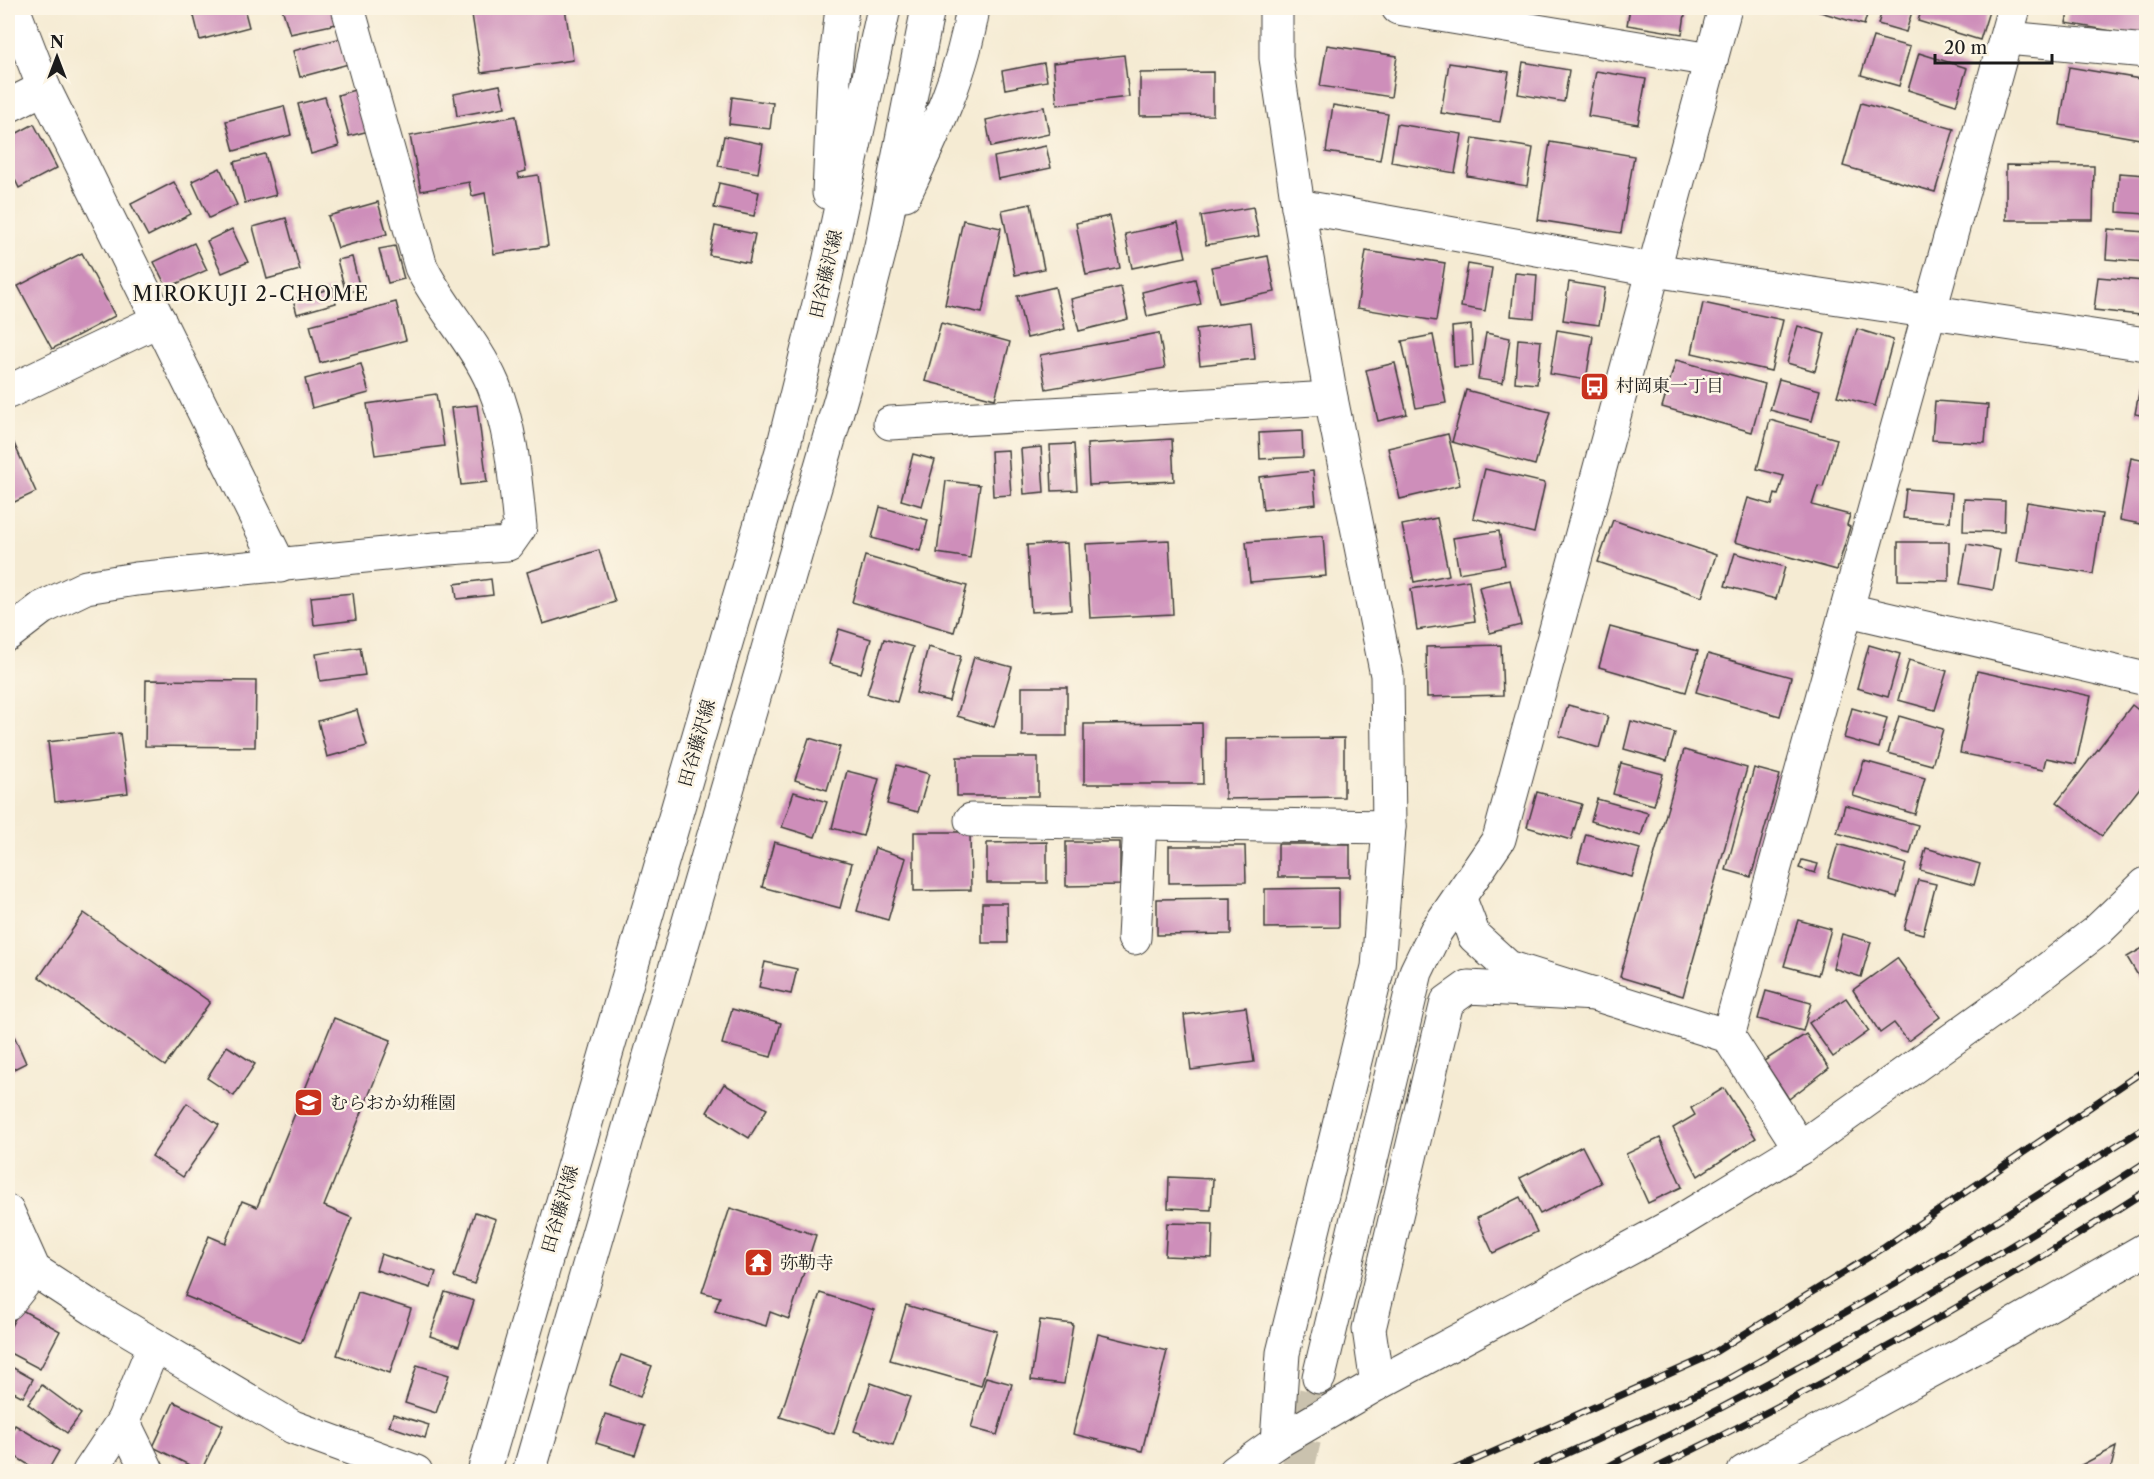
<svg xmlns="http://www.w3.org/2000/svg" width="2154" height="1479" font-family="'Libre Caslon Text','Noto Serif JP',serif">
  <rect width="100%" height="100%" fill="#fcf5e5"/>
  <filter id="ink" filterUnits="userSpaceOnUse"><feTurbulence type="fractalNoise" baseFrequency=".0167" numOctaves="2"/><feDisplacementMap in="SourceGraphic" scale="12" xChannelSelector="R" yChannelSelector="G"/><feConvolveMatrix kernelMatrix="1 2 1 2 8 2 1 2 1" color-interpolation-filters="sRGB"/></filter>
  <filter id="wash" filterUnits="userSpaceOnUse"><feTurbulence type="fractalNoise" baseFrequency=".008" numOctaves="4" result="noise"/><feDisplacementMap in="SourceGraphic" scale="24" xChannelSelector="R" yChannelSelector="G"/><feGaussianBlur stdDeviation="1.35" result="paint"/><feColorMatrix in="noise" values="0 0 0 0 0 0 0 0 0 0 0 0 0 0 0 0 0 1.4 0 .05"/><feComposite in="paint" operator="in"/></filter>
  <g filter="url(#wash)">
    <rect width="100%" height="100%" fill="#f5ebd3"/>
    <g id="blocks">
      <g fill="#ce8eba">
        <path d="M192,8h52l5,19 -49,13z"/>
        <path d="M282,8h56l3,15 -51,11z"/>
        <path d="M471,8h94l8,52 -92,13z"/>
        <path d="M1630,8h56l-4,26 -55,-9z"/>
        <path d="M1807,8h62l-5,17z"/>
        <path d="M1883,8h30l-7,24 -28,-8z"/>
        <path d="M1922,8h68l-10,32 -62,-19z"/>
        <path d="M2069,8h77v29l-80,-14z"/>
        <path d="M349,36l7,26 -56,15 -7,-26z"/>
        <path d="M1873,37l37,10 -11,39 -38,-11z"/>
        <path d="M1327,45l70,11 -6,41 -71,-11z"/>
        <path d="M1919,53l48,15 -11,37 -48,-15z"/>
        <path d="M1124,55l5,42 -72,8 -4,-42z"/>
        <path d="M1523,62l46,8 -5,32 -46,-8z"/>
        <path d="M1044,63l3,18 -42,8 -3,-18z"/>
        <path d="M1449,63l60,9 -9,50 -59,-9z"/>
        <path d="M2069,67l77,13v60l-86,-15z"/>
        <path d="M1596,71l50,8 -8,45 -50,-8z"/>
        <path d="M1213,72v43l-73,1v-43z"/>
        <path d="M500,85l5,22 -48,9 -3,-22z"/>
        <path d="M361,88l12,42 -24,6 -11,-41z"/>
        <path d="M325,97l14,49 -28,8 -13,-50z"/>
        <path d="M732,97l41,6 -3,26 -41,-5z"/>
        <path d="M1861,103l93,26 -19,63 -92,-26z"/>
        <path d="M1333,105l55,9 -8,46 -54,-8z"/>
        <path d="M284,106l7,29 -57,16 -8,-30z"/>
        <path d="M1044,107l5,27 -58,13 -5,-27z"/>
        <path d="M516,116l10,55 -8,2 1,5 19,-3 10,71 -54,8 -9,-61 -13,3 -3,-14 -48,9 -11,-55z"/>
        <path d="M34,124l23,44 -38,20 -11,-23v-27z"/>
        <path d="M1397,124l65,10 -7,39 -64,-11z"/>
        <path d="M724,136l39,8 -5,29 -40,-7z"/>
        <path d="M1473,138l60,10 -6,38 -60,-10z"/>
        <path d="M1550,142l84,14 -13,77 -83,-13z"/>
        <path d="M1046,146l5,22 -53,11 -4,-22z"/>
        <path d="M265,154l11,41 -31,8 -11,-41z"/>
        <path d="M2006,165l88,1 -1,54h-87z"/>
        <path d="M220,168l17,37 -28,13 -17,-37z"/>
        <path d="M2119,173l27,2v39l-29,-2z"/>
        <path d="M174,182l17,32 -43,22 -17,-32z"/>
        <path d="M719,183l40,9 -5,24 -40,-8z"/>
        <path d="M378,202l9,32 -49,14 -10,-32z"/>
        <path d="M1031,204l13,65 -29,6 -13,-65z"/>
        <path d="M1253,207l6,29 -53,9 -5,-29z"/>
        <path d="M1110,216l10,52 -34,7 -10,-52z"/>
        <path d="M286,218l14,52 -33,9 -14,-52z"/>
        <path d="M963,220l38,8 -19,85 -37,-8z"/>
        <path d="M1178,223l8,34 -54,11 -7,-34z"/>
        <path d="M715,226l40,8 -6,29 -40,-8z"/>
        <path d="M232,229l16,33 -26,11 -15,-32z"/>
        <path d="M2108,229l38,3v30l-40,-3z"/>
        <path d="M194,243l13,27 -40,18 -13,-26z"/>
        <path d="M395,246l9,33 -16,4 -9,-34z"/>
        <path d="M1366,251l79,12 -9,58 -79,-13z"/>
        <path d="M82,253l33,63 -63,33 -34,-63z"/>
        <path d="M1268,256l7,36 -56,11 -8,-36z"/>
        <path d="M352,257l8,32 -14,4 -9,-33z"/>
        <path d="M1468,264l24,4 -7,43 -24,-4z"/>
        <path d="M1515,273l22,2 -3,43 -23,-2z"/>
        <path d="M2098,277l46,4 -4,34 -46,-5z"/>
        <path d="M1195,279l6,25 -54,12 -5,-24z"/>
        <path d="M1569,282l36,6 -6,37 -36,-5z"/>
        <path d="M1055,287l10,42 -38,9 -10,-42z"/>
        <path d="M1121,287l7,32 -49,12 -8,-32z"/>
        <path d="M333,288l3,15 -39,11 -4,-15z"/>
        <path d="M396,302l10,38 -86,23 -10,-38z"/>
        <path d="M1703,303l80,17 -12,51 -79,-18z"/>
        <path d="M1251,322l4,37 -55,6 -4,-36z"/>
        <path d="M941,323l69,19 -15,57 -70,-18z"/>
        <path d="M1471,325l2,41 -19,1 -2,-40z"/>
        <path d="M1798,326l27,8 -10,37 -28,-8z"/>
        <path d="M1857,329l36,11 -18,66 -38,-10z"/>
        <path d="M1557,330l36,6 -7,44 -36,-6z"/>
        <path d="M1159,333l6,35 -119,21 -6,-34z"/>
        <path d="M1486,333l24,5 -7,45 -25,-4z"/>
        <path d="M1433,335l13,68 -30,5 -14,-67z"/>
        <path d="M1518,339l23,2 -4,43 -22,-2z"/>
        <path d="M1676,360l89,24 -13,48 -90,-25z"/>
        <path d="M1395,363l12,51 -29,7 -12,-51z"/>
        <path d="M361,364l8,29 -57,15 -7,-29z"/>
        <path d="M2143,371l3,1v44l-11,-2z"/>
        <path d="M1779,379l41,11 -8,31 -42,-11z"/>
        <path d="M1466,390l84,22 -15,53 -83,-23z"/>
        <path d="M436,394l8,52 -69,9 -8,-51z"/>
        <path d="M1935,401l53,4 -3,38 -53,-3z"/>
        <path d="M477,405l10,77 -26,3 -10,-77z"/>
        <path d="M1770,420l67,19 -14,48 -5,-1 -6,19 38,10 -3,10 3,2 -13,43 -102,-28 13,-44 24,7 3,-11 3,1 6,-19 -27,-7z"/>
        <path d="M1302,431l1,26 -43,2 -1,-26z"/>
        <path d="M1448,434l12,51 -60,14 -12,-51z"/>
        <path d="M12,439l24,53 -28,13v-64z"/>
        <path d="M1172,439l2,42 -85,4 -2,-41z"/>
        <path d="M1074,444l3,46 -25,1 -2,-46z"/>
        <path d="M1041,447l3,45 -20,2 -3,-45z"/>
        <path d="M1008,450l3,45 -18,1 -2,-45z"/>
        <path d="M913,454l22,6 -13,46 -21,-6z"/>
        <path d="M2131,458l15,3v64l-26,-5z"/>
        <path d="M1485,469l60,14 -11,50 -61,-15z"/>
        <path d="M1313,471l3,33 -53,6 -4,-33z"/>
        <path d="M946,481l34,4 -10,73 -33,-5z"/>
        <path d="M1906,489l46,4 -2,29 -47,-4z"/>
        <path d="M1964,499l41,2 -1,31 -41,-1z"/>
        <path d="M2027,502l75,12 -9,60 -76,-12z"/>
        <path d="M880,507l48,13 -8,31 -48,-13z"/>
        <path d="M1437,518l12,57 -35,7 -12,-57z"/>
        <path d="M1613,520l103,35 -14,42 -104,-35z"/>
        <path d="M1499,531l6,34 -46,8 -6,-35z"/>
        <path d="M1323,536l3,40 -76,6 -4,-40z"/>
        <path d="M1169,540l4,74 -83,4 -4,-74z"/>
        <path d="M1898,542h51v39l-51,-1z"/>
        <path d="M1067,543l4,67 -40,2 -4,-67z"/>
        <path d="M1967,544l33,6 -7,40 -33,-6z"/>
        <path d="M599,550l16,52 -72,22 -16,-52z"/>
        <path d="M1735,553l50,14 -9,32 -51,-13z"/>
        <path d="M865,556l102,30 -13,46 -102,-30z"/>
        <path d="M491,579l2,16 -36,4 -2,-15z"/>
        <path d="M1469,580l6,41 -58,9 -6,-41z"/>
        <path d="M1510,580l11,45 -31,8 -11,-46z"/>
        <path d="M353,593l3,27 -42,5 -3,-28z"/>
        <path d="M1610,627l88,24 -12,41 -87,-25z"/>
        <path d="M839,629l32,10 -10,34 -32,-9z"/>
        <path d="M884,639l29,8 -16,55 -30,-8z"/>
        <path d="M1501,645l2,50 -76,2 -1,-50z"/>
        <path d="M1869,645l31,9 -12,43 -31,-9z"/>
        <path d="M360,647l5,28 -45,6 -4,-27z"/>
        <path d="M928,647l33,9 -12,45 -33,-8z"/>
        <path d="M1708,654l83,23 -11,39 -84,-24z"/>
        <path d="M974,657l38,10 -18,60 -37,-11z"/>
        <path d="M1909,660l38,11 -12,39 -37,-10z"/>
        <path d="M1977,671l114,25 -15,68 -30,-6 -3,12 -83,-17z"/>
        <path d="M146,680l110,1 -1,66 -110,-1z"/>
        <rect x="1022" y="687" width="45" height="49"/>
        <path d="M1568,705l40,11 -9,32 -40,-12z"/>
        <path d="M2132,705l14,11v64l-44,56 -45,-34z"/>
        <path d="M1852,708l35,10 -8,30 -35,-10z"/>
        <path d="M357,710l10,36 -40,11 -9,-36z"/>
        <path d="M1899,716l44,13 -11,36 -44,-12z"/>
        <path d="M1631,721l44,12 -8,28 -43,-12z"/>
        <path d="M1202,723l1,61h-119v-60z"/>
        <path d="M120,733l8,60 -73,9 -7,-60z"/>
        <path d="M809,738l31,9 -13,43 -32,-10z"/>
        <path d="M1344,738v59l-119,2v-60z"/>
        <path d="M1684,750l63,18 -64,228 -63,-19z"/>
        <rect x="957" y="757" width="81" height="39"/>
        <path d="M1864,761l61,17 -10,36 -62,-18z"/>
        <path d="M1621,763l42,11 -9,31 -41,-11z"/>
        <path d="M897,765l32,9 -11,38 -31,-8z"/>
        <path d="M1754,768l26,7 -29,102 -25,-7z"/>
        <path d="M847,771l32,8 -16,57 -31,-8z"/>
        <path d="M794,792l33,10 -12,35 -33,-10z"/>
        <path d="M1537,792l45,12 -11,36 -44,-13z"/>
        <path d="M1597,799l51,14 -7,23 -50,-15z"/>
        <path d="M1845,805l73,20 -8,29 -73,-21z"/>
        <path d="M914,832h56l1,58 -57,1z"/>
        <path d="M1586,834l54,15 -8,28 -54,-15z"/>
        <path d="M774,842l78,21 -12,45 -78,-21z"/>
        <path d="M1047,842v41h-60v-40z"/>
        <path d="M1066,842h54v43l-54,1z"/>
        <rect x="1278" y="844" width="72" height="33"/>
        <path d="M1838,844l68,20 -9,33 -69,-20z"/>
        <path d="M1169,846h76l1,36 -77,1z"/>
        <path d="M875,848l31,10 -18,62 -31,-9z"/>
        <path d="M1926,848l54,16 -6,21 -54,-15z"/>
        <path d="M1802,860l16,4 -3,9 -16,-5z"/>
        <path d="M1918,880l18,4 -13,50 -19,-5z"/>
        <path d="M1339,888v39l-74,1v-39z"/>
        <path d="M1231,898v36l-74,1v-36z"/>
        <path d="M982,903h25l1,40h-26z"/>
        <path d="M84,913l126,89 -45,64 -126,-89z"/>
        <path d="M1798,920l33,9 -13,46 -34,-9z"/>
        <path d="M1842,934l29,8 -10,35 -28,-9z"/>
        <path d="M2146,946v43l-19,-32z"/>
        <path d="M1897,958l43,59 -32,24 -14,-18 -14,10 -27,-43z"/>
        <path d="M765,962l32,7 -6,25 -32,-7z"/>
        <path d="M1766,991l45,12 -8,28 -45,-12z"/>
        <path d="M1846,998l23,33 -36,26 -24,-34z"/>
        <path d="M1246,1007l8,55 -63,8 -7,-55z"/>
        <path d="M732,1009l49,14 -10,34 -49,-13z"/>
        <path d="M334,1018l57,22 -67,166 28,12 -51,125 -116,-47 24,-60 16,7 17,-42 15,6z"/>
        <path d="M8,1022l18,41 -18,9z"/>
        <path d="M1806,1034l23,34 -40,31 -25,-38z"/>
        <path d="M227,1046l28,18 -21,32 -27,-18z"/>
        <path d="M724,1084l43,25 -18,29 -42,-26z"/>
        <path d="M1724,1088l32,50 -58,38 -25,-48 22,-13 -4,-7z"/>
        <path d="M187,1103l32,22 -36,52 -31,-21z"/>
        <path d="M1660,1138l22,49 -34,16 -22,-49z"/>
        <path d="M1582,1146l19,37 -61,31 -20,-36z"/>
        <path d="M1169,1177l44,2 -2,31 -43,-2z"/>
        <path d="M1520,1197l17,35 -44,21 -16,-35z"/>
        <path d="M730,1208l86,27 -27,84 -19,-7 -4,14 -51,-15 5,-14 -18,-5z"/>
        <path d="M475,1212l21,7 -22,65 -20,-7z"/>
        <path d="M1167,1223l46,1 -1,34 -47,-2z"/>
        <path d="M381,1254l55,18 -5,16 -55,-18z"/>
        <path d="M358,1292l53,17 -21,64 -53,-18z"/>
        <path d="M445,1292l29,9 -15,45 -29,-10z"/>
        <path d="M820,1293l54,17 -40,124 -54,-17z"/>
        <path d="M906,1305l91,26 -16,55 -91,-26z"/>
        <path d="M20,1309l40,22 -20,38 -32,-17v-20z"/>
        <path d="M1040,1320l33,4 -9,60 -33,-4z"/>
        <path d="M1098,1334l69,17 -25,100 -69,-17z"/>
        <path d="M621,1355l31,11 -12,31 -30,-12z"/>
        <path d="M8,1365l25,14 -10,18 -15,-8z"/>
        <path d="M417,1365l32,10 -13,38 -31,-10z"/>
        <path d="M986,1377l26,7 -15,51 -26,-7z"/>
        <path d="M871,1383l39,14 -17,48 -39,-14z"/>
        <path d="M42,1385l39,29 -14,19 -39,-29z"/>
        <path d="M174,1402l49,23 -22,46 -48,-24z"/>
        <path d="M393,1414l36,11 -4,13 -36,-12z"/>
        <path d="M605,1414l40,12 -10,29 -39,-12z"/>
        <path d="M15,1425l44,26 -12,21h-7l-32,-20v-14z"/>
        <path d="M2116,1447l-6,25h-42z"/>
      </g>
    </g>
  </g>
  <g filter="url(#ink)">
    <use href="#blocks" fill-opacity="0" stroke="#3d3b37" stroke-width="1.5"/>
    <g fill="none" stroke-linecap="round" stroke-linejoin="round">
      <path stroke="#cac2ae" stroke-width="33" stroke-dasharray="33 16" stroke-linecap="butt" d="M1297,1472l22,-95"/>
      <defs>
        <g id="minor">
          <path d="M13,8l31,80 236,478"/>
          <path d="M1276,8v50l22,148 33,192 56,277 2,152 -11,140 -95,386 -6,89"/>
          <path d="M1398,8l313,52"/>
          <path d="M2007,38l139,13"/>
          <path d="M8,106l36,-18"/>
          <path d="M1298,206l355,64 493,74"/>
          <path d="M8,392l151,-72"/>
          <path d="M890,423l441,-25"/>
          <path d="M1848,610l298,69"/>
          <path d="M8,634l34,-26 44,-21 50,-8 299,-30 73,-5 12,-17c-5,-49 -8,-97 -27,-143 -18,-42 -52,-76 -72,-117l-73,-259"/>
          <path d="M971,820l418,7"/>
          <path d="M1460,899l14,37 34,31 220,69 72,112"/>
          <path d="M1134,938l6,-115"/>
          <path d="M1728,1036l286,-1028"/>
          <path d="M8,1212l26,58 60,39 199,118 123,45"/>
          <path d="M8,1303l26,-33"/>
          <path d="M1319,1377l97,-405 20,-41 63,-92 226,-831"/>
          <path d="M1377,1384l-8,-55 78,-327 21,-15 127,7"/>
          <path d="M89,1472l34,-51"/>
          <path d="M148,1472l-25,-51 31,-76"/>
          <path d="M1235,1472l42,-30 100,-58 300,-161 123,-75 213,-152 84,-65 49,-47"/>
          <path d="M1744,1472l240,-130 162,-93"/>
        </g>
        <g id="major">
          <path d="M829,193l5,-116 8,-69"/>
          <path d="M905,194c29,-61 58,-120 68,-186"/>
          <path d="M484,1472l300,-1028 42,-168 58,-268"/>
          <path d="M529,1472l318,-1095 34,-131 47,-238"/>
        </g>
      </defs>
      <use href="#minor" stroke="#3d3b37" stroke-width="35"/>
      <use href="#major" stroke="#3d3b37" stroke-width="35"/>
      <use href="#minor" stroke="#fff" stroke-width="33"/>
      <use href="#major" stroke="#fff" stroke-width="33"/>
      <defs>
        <g id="rail">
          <path d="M1448,1472l259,-115 178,-110 261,-178"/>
          <path d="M1526,1472l193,-88 178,-101 249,-156"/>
          <path d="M1597,1472c187,-95 373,-196 549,-310"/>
          <path d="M1648,1472c171,-83 339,-178 498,-281"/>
        </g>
      </defs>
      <use href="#rail" stroke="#1c1c1c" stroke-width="7"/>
      <use href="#rail" stroke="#fcf5e5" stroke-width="4.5" stroke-dasharray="14" stroke-linecap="butt"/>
    </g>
  </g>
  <defs>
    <symbol id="bus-square" viewBox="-11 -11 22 22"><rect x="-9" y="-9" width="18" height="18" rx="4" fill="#c8321e" stroke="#fcf5e5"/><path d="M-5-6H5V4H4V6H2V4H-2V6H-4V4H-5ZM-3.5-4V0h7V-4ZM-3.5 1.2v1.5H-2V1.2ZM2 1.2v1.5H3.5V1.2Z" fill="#fff"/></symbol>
    <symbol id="school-square" viewBox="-11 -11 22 22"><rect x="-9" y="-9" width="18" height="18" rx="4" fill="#c8321e" stroke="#fcf5e5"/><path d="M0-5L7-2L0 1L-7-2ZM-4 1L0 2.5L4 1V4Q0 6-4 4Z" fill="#fff"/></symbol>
    <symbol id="temple-square" viewBox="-11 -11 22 22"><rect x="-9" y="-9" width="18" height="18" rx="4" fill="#c8321e" stroke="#fcf5e5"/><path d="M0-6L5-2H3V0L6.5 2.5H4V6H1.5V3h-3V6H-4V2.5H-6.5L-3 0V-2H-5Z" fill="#fff"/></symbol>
  </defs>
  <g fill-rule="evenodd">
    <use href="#bus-square" x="1578" y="370" width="33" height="33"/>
    <use href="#school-square" x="292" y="1086" width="33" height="33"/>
    <use href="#temple-square" x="742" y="1246" width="33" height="33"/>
  </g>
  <g text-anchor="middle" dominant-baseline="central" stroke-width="5" stroke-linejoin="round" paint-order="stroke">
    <g font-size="18" fill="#1c1c1c" stroke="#fcf5e5">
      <text transform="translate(826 274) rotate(-77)">田谷藤沢線</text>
      <text transform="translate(697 743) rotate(-74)">田谷藤沢線</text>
      <text transform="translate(560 1209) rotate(-74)">田谷藤沢線</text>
    </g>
    <g font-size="18" fill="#1c1c1c" stroke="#fcf5e5" text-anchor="start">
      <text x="1616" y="386">村岡東一丁目</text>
      <text x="330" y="1103">むらおか幼稚園</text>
      <text x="780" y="1263">弥勒寺</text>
    </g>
    <g font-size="20" letter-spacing="1.5" fill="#1c1c1c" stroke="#fcf5e5">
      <text x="251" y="294">MIROKUJI 2-CHOME</text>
    </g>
  </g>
  <rect width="2154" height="1479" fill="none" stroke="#fcf5e5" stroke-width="30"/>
  <g transform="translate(57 57)" stroke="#fcf5e5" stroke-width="4.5" paint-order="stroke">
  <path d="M0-4.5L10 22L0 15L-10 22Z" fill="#1c1c1c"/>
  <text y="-9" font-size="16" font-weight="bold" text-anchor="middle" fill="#1c1c1c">N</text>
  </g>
  <path d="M1935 54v9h117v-9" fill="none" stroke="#1c1c1c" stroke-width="3"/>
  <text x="1944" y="54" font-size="18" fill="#1c1c1c" stroke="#fcf5e5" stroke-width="4.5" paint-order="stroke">20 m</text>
</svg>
